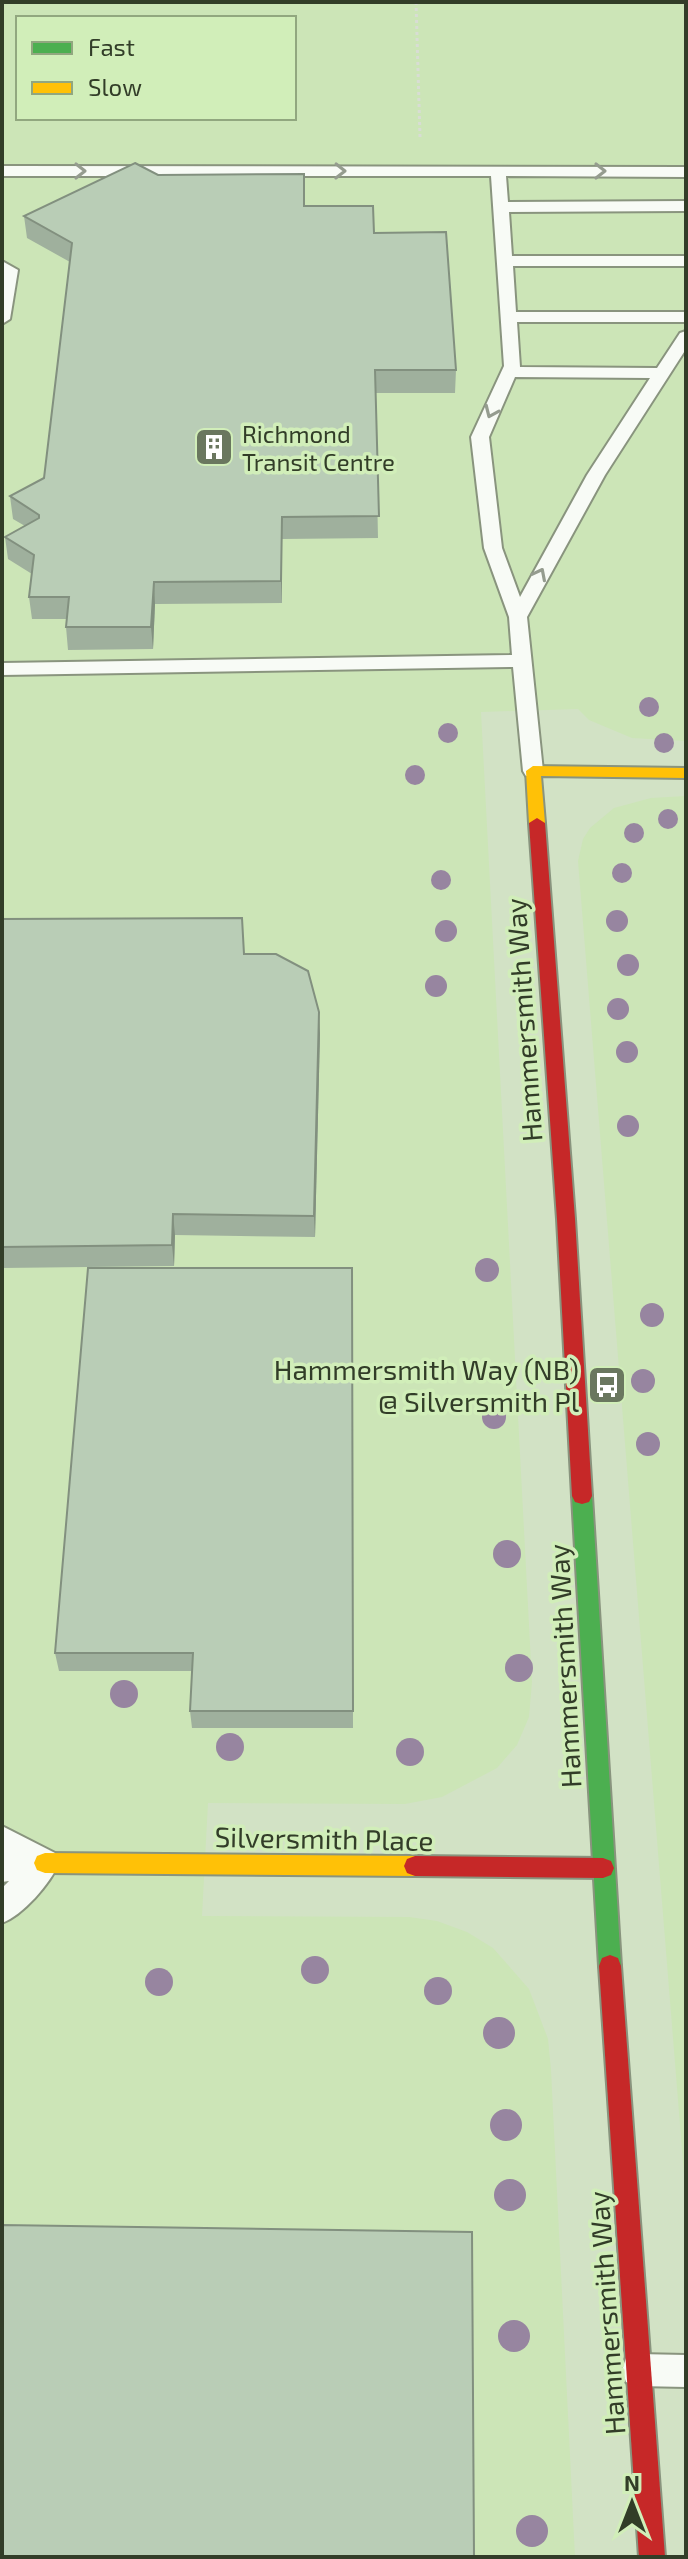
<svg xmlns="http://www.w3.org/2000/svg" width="688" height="2559" font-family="'Exo 2',sans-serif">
  <rect width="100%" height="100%" fill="#d2e2c5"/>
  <g fill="#cce5b7" fill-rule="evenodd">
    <path d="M2,2h684v739l-54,-3 -43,-18 -11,-11 -97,3 51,970 -3,35 -12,28 -20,23 -55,29 -37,7 -197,-1 -6,113 207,1 28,4 30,11 26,16 36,41 19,50 3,31 24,487h-573zM18,18h276v100h-276z"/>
    <path d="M686,796v1403l-108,-1338 5,-22 7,-11 24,-20 37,-10z"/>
  </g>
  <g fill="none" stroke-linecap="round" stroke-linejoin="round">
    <defs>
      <g id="lane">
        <path d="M2,166l684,1v10l-180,-1 2,26 178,-1v10l-177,1 3,44h174v10h-173l3,46h170v10h-169l3,45 137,1 23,-35 6,-2v18l-81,126 -78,142 16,154 -3,5h-14l-3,-5 -10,-104 -511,8v-12l510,-8 -3,-38 -25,-69 -13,-111 33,-71 -13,-190h-489zM515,377l135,1 -63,97 -67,122 -18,-49 -13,-111z"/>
        <path d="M2,261l16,9 -8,49 -8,5z"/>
        <path d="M2,1826l53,27 4,10c-9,21 -36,52 -57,60v-35l7,-7 -7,1z"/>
        <path d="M638,2354l48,1v32l-48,-1 -12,-4 -4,-12 4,-12z"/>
      </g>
      <path id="fast" d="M582,1488l7,2 3,6 29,470 -3,8 -8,3 -8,-3 -3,-8 -27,-470 3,-6z"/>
      <g id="slow">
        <path d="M533,766l153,2v10l-145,-2 4,47 -8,5 -8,-5 -3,-52z"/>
        <path d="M45,1853l370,3 8,3 3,7 -3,7 -8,3 -370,-3 -8,-3 -3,-7 3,-7z"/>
      </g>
      <g id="jam">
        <path d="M537,818l8,5 30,396 17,277 -3,6 -7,2 -7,-2 -3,-6 -15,-277 -28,-396z"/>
        <path d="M415,1856l188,2 8,3 3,7 -3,7 -8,3 -188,-2 -8,-3 -3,-7 3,-7z"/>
        <path d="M610,1955l8,3 3,8 44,591h-26l-40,-591 3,-8z"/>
      </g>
    </defs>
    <use href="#lane" stroke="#89947e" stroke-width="4"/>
    <use href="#fast" stroke="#89947e" stroke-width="4"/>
    <use href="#slow" stroke="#89947e" stroke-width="4"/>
    <use href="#jam" stroke="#89947e" stroke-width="4"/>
    <path stroke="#d8ddd4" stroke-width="3" stroke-dasharray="3 3" stroke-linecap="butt" d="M416,2l4,135"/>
    <use href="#lane" fill="#f8fbf6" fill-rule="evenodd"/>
    <use href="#fast" fill="#4caf50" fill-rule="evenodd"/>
    <use href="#slow" fill="#ffc107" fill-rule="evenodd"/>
    <use href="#jam" fill="#c62828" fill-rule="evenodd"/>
  </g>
  <g fill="#9785a0">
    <circle cx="649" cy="707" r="10"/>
    <circle cx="448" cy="733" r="10"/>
    <circle cx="664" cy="743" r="10"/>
    <circle cx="415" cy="775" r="10"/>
    <circle cx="668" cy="819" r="10"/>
    <circle cx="634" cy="833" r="10"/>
    <circle cx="622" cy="873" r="10"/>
    <circle cx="441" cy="880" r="10"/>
    <circle cx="617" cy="921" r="11"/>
    <circle cx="446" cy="931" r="11"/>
    <circle cx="628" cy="965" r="11"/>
    <circle cx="436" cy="986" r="11"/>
    <circle cx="618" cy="1009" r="11"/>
    <circle cx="627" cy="1052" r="11"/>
    <circle cx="628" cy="1126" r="11"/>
    <circle cx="487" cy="1270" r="12"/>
    <circle cx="652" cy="1315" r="12"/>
    <circle cx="643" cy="1381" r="12"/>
    <circle cx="494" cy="1417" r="12"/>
    <circle cx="648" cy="1444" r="12"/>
    <circle cx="507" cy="1554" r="14"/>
    <circle cx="519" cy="1668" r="14"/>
    <circle cx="124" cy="1694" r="14"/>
    <circle cx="230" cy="1747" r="14"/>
    <circle cx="410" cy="1752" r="14"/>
    <circle cx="315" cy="1970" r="14"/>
    <circle cx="159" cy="1982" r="14"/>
    <circle cx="438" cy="1991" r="14"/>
    <circle cx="499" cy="2033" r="16"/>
    <circle cx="506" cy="2125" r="16"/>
    <circle cx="510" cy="2195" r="16"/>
    <circle cx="514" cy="2336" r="16"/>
    <circle cx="532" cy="2531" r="16"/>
  </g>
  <g fill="#9fb09d">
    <path d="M158,175l147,31 69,27 82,137 -1,23h-80l3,145 -96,1v64l-127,1 -2,45 -85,1 -2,-23 1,-8h-35l-3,-22 3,-23 -24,-15 -3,-22 20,-11 -12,-7 -3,-23 34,-18 26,-216 -43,-24 -3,-22z"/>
    <path d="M2,919l242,35 76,79 -5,204 -140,-2 -1,31 -172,2z"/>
    <path d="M352,1268l1,460h-161l-2,-17 2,-40h-133l-4,-18z"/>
  </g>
  <g fill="#82907f">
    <path d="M282,517v86l-1,-22z"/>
    <path d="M154,582l1,22 -2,45 -2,-22z"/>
    <path d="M319,1012l1,21 -5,204 -1,-21z"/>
    <path d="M173,1214l2,21 -1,31 -2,-21z"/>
  </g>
  <g fill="#b9cdb6" stroke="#82907f" stroke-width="2">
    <path d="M135,163l23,12 146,-1v32h69l1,27 72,-1 10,138h-81l4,146 -97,1 -1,64 -127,1 -3,45h-85l3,-30h-40l5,-42 -29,-18 34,-19v-3l-29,-19 34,-18 28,-235 -48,-27z"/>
    <path d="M242,918l2,36h32l32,17 11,41 -5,204 -141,-2 -1,31 -170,2v-328z"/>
    <path d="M88,1268h264l1,443h-163l3,-58h-138z"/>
    <path d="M2,2225l470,7 2,325h-472z"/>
  </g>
  <defs><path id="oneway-chevron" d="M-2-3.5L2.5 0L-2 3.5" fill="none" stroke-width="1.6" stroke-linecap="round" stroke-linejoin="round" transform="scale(2)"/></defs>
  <g stroke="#959c8f">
    <use href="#oneway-chevron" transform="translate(80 171)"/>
    <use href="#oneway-chevron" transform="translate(340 171) rotate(1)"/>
    <use href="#oneway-chevron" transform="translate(600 171)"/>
    <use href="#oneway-chevron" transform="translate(491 412) rotate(114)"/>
    <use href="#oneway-chevron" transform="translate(540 574) rotate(-63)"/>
  </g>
  <defs>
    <symbol id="building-square" viewBox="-11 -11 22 22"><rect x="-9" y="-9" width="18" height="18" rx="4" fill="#6a775f" stroke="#d1eeb9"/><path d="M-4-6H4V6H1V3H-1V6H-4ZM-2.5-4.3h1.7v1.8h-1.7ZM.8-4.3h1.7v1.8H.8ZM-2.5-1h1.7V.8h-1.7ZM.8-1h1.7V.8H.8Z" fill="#fff"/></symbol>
    <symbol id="bus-square" viewBox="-11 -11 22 22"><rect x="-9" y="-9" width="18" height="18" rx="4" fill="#6a775f" stroke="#d1eeb9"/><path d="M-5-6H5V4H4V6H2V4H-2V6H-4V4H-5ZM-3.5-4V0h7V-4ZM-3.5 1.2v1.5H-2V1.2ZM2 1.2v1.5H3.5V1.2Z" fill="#fff"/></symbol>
  </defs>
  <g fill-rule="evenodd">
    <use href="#building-square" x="192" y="425" width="44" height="44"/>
    <use href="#bus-square" x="585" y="1363" width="44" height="44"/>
  </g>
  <g text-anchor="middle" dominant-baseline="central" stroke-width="7" stroke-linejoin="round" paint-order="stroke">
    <g font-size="24" fill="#323d28" stroke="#d1eeb9" text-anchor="start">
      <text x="242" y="433">Richmond<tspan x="242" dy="28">Transit Centre</tspan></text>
    </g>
    <g font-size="28" fill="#323d28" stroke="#d1eeb9">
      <text transform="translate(523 1020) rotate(-94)">Hammersmith Way</text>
      <text transform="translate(564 1666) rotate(-93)">Hammersmith Way</text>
      <text transform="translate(324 1838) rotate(1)">Silversmith Place</text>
      <text transform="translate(606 2313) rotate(-94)">Hammersmith Way</text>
    </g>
    <g font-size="28" fill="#323d28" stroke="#d1eeb9" text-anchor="end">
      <text x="579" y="1369">Hammersmith Way (NB)<tspan x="579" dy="32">@ Silversmith Pl</tspan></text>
    </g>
  </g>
  <rect width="688" height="2559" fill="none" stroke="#323d28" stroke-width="8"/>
  <rect x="16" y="16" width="280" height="104" fill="#d1eeb9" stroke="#91a77f" stroke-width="2"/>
  <rect x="32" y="42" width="40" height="12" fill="#4caf50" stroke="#91a77f" stroke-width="2"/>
  <text x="88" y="56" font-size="24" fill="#323d28">Fast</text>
  <rect x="32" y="82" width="40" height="12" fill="#ffc107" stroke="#91a77f" stroke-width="2"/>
  <text x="88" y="96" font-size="24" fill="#323d28">Slow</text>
  <g transform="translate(632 2503)" stroke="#d1eeb9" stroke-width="6" paint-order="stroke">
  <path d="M0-6L14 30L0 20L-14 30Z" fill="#323d28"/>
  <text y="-12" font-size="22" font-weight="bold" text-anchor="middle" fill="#323d28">N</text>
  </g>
</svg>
